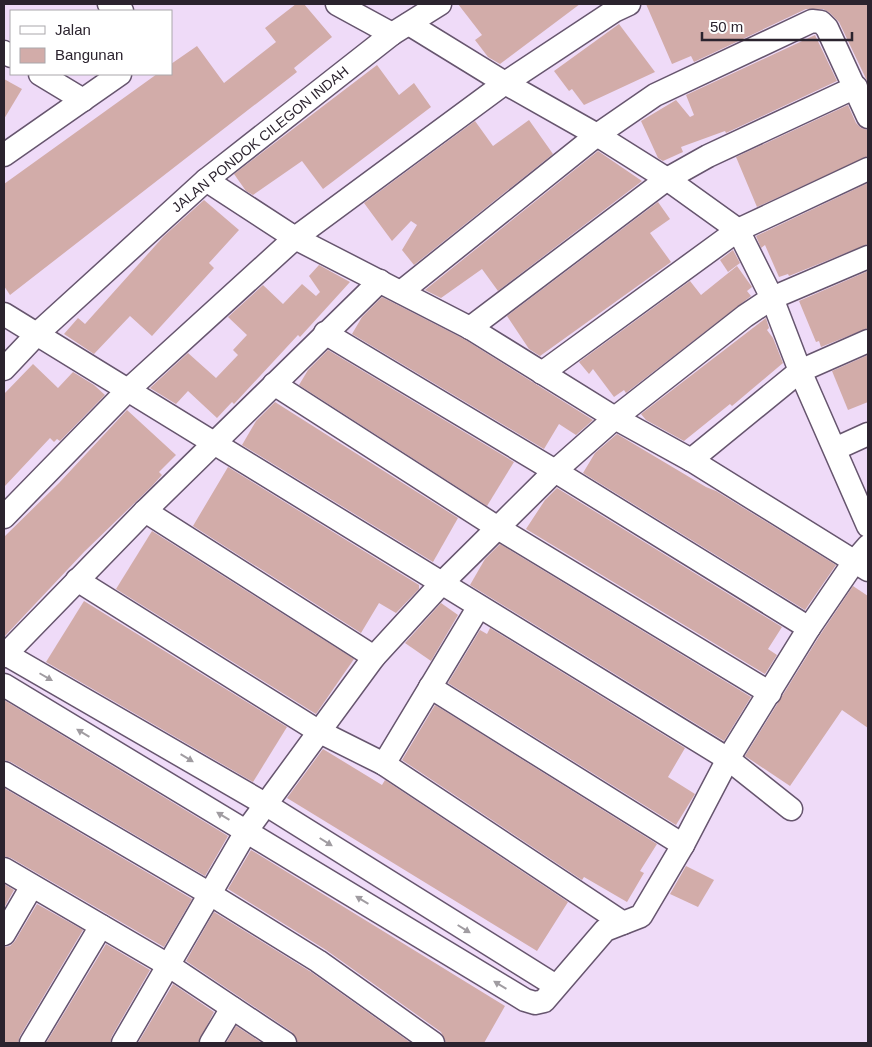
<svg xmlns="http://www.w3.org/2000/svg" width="872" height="1047" font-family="Arial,sans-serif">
  <rect width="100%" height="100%" fill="#efdbf8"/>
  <g fill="#d2aca9">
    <path d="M296,4h8l28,33 -38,31 3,4 -287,223 -6,-9v-102l153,-110h14v-10l26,-18 27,37 52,-41 -11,-14z"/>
    <path d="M458,4h122l-80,60 -12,-7 -13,-17 7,-5z"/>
    <path d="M646,4h222v79l-29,-61 -9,-9 -7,-4h-17l-112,53 -3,-6 -19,8z"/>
    <path d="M619,24l36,48 -71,33 -12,-16 -3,2 -15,-20z"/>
    <path d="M815,35l22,46 -111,52 -1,-2 -44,16 2,5 -20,9 -5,-3 -17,-37 35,-21 14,17 4,-2 -8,-20z"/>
    <path d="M377,65l22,30 15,-12 17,24 -108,82 -21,-28 -49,34 -7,-4 -12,-17z"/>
    <path d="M4,79l18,10 -18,30z"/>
    <path d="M848,105l8,18 5,5 7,2v26l-111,51 -21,-50z"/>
    <path d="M529,120l24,34 -139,111 -12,-15 15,-25 -6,-4 -19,20 -28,-38 111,-82 18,25z"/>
    <path d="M598,151l44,30 -144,110 -16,-22 -41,29 -16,-8z"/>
    <path d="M868,183v61l-79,32 -1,-2 -9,3 -14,-32 -4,3 -5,-12z"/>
    <path d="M204,200l35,30 -30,33 5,5 -62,68 -22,-20 -36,38 -30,-20 14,-16 7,6 79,-88z"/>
    <path d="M658,202l12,17 -20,14 21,29 -131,94 -11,-7 -22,-33z"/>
    <path d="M733,250l7,13 -12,9 -8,-12z"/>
    <path d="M319,265l31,17 -50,55 -2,-2 -64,69 -2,-2 -15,16 -29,-27 -12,13 -26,-16 38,-35 28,25 22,-23 -5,-5 14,-15 -19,-18 35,-32 20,19 19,-20 14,12 4,-4 -11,-16z"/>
    <path d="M737,266l15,21 -5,4 4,5 -125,97 -2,-3 -10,7 -21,-28 -4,5 -10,-12 111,-81 11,14z"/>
    <path d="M868,271v57l-47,19 -2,-6 -3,1 -17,-41z"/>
    <path d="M382,297l82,42 129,81 -17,15 -17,-11 -15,25 -192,-115 10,-17z"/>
    <path d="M766,318l3,10 -2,2 6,8 10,25 -51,43 -2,-2 -46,37 -38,-21 -5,-6z"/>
    <path d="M328,350l186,112 -27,44 -188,-121 9,-15z"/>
    <path d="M868,355v47l-20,8 -16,-39z"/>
    <path d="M33,364l25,24 15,-16 21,13 11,10 -45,46 -3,-2 -3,3 -4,-4 -46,49v-93z"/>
    <path d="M275,402l183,116 -25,44 -191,-117 14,-24z"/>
    <path d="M127,410l49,45 -17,17 3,3 -10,11 -68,66 -80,85v-100l55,-54z"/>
    <path d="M617,434l89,53 10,4 120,74 -31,45 -222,-137 12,-20z"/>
    <path d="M228,467l191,118v4l-23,24 -17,-10 -18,30 -168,-107z"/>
    <path d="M557,488l225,139 -14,22 9,6 -12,19 -239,-145 19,-29z"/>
    <path d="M152,531l202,128 -38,55 -200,-125z"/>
    <path d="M500,544l251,153 -27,44 -254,-156 15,-26z"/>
    <path d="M853,586l15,10v132l-26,-18 -52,76 -45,-30 75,-121z"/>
    <path d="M84,601l203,126 -34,55 -207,-120z"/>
    <path d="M441,603l17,12 -27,46 -26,-18z"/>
    <path d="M490,628l195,120 -17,29 27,17 -19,31 -228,-142 32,-53 7,4z"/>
    <path d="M4,700l224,136 -23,40 -194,-114 -7,-2z"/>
    <path d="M435,705l222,139 -17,27 4,2 -17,29 -43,-25 -2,3 -180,-120z"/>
    <path d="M323,749l59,36 3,-5 183,122 -31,49 -250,-153z"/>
    <path d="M4,788l188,111 -28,48 -153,-89 -7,-2z"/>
    <path d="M251,850l254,156 -21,37h-38l-5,-11 -115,-82 -98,-61z"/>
    <path d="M686,866l28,14 -16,27 -28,-13z"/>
    <path d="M4,884l10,6 -10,18z"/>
    <path d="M37,904l46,26 -63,106 -2,7h-14v-96l6,-1 5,-5z"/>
    <path d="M214,912l97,60 100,71h-113l-6,-11 -106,-71z"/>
    <path d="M106,944l44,26 -38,66 -2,7h-64z"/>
    <path d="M173,984l41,28 -16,31h-60z"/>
    <path d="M236,1026l26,17h-36z"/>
  </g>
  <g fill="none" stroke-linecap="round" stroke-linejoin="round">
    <defs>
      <g id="minor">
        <path d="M109,4l13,7"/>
        <path d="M337,4l55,30"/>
        <path d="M409,24l96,59 92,52 70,44 71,51 34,68 28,73 68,155"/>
        <path d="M4,52l7,4"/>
        <path d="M40,74l43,26"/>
        <path d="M4,155l116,-81"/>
        <path d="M206,180l89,58 175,90 145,90 76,42 177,110"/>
        <path d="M401,292l196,-157 58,-40 157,-74 9,1 6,6 41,89"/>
        <path d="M4,314l724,445 63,50"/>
        <path d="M470,328l197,-149 41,-23 148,-69"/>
        <path d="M325,333l230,138 254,157"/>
        <path d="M4,369l34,-36 168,-153 186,-146 48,-30"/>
        <path d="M542,373l196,-143 130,-61"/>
        <path d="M274,384l224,144 272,165"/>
        <path d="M835,449l33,-15"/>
        <path d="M691,460l109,-89 68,-30"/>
        <path d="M145,511l229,146"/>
        <path d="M4,517l124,-127 167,-152 210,-155 109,-72 15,-7"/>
        <path d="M77,580l241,151 66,33 239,159"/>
        <path d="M4,653l261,151 291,182"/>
        <path d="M4,656l141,-145 235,-230"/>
        <path d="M4,685l521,315 10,3 9,-2 61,-71 36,-14 42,-71 45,-86 81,-131 45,-66 14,-16"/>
        <path d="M430,687l253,158"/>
        <path d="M384,764l94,-156"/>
        <path d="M4,773l206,121 108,67 115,82"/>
        <path d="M4,869l164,96 117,78"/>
        <path d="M4,934l28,-48"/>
        <path d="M31,1043l70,-117"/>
        <path d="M123,1043l124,-213 127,-173 67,-73 114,-113 60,-53 130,-102 27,-18 96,-41"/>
        <path d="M211,1043l21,-35"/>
      </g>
    </defs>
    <use href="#minor" stroke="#66556e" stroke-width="25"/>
    <use href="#minor" stroke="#fff" stroke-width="22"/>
  </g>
  <defs><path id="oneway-solid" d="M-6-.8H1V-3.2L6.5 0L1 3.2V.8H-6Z" transform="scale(1.25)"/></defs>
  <g fill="#a09ca1">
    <use href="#oneway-solid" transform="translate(46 677) rotate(30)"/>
    <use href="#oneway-solid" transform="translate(83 733) rotate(-149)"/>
    <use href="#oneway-solid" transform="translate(187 758) rotate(31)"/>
    <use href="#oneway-solid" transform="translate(223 816) rotate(-149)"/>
    <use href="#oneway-solid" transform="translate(326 842) rotate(32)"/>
    <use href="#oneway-solid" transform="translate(362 900) rotate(-149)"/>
    <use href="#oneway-solid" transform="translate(464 929) rotate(32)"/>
    <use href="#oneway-solid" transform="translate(500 985) rotate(-149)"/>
  </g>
  <g text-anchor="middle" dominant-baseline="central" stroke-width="4.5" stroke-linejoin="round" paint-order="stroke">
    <g font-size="14" fill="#2b232e" stroke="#fff">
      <text transform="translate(260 139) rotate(-39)">JALAN PONDOK CILEGON INDAH</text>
    </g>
  </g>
  <rect width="872" height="1047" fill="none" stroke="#2b232e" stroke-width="10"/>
  <rect x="10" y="10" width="162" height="65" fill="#ffffff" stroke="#aaa7ab"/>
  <rect x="20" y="26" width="25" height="8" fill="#ffffff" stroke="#aaa7ab"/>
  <text x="55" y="35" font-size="15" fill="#2b232e">Jalan</text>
  <rect x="20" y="48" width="25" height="15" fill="#d2aca9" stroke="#aaa7ab"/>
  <text x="55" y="60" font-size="15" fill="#2b232e">Bangunan</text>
  <path d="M702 32v8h150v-8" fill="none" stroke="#2b232e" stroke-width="2.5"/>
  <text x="710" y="32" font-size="15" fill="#2b232e" stroke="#ffffff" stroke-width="4" paint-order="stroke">50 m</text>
</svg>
